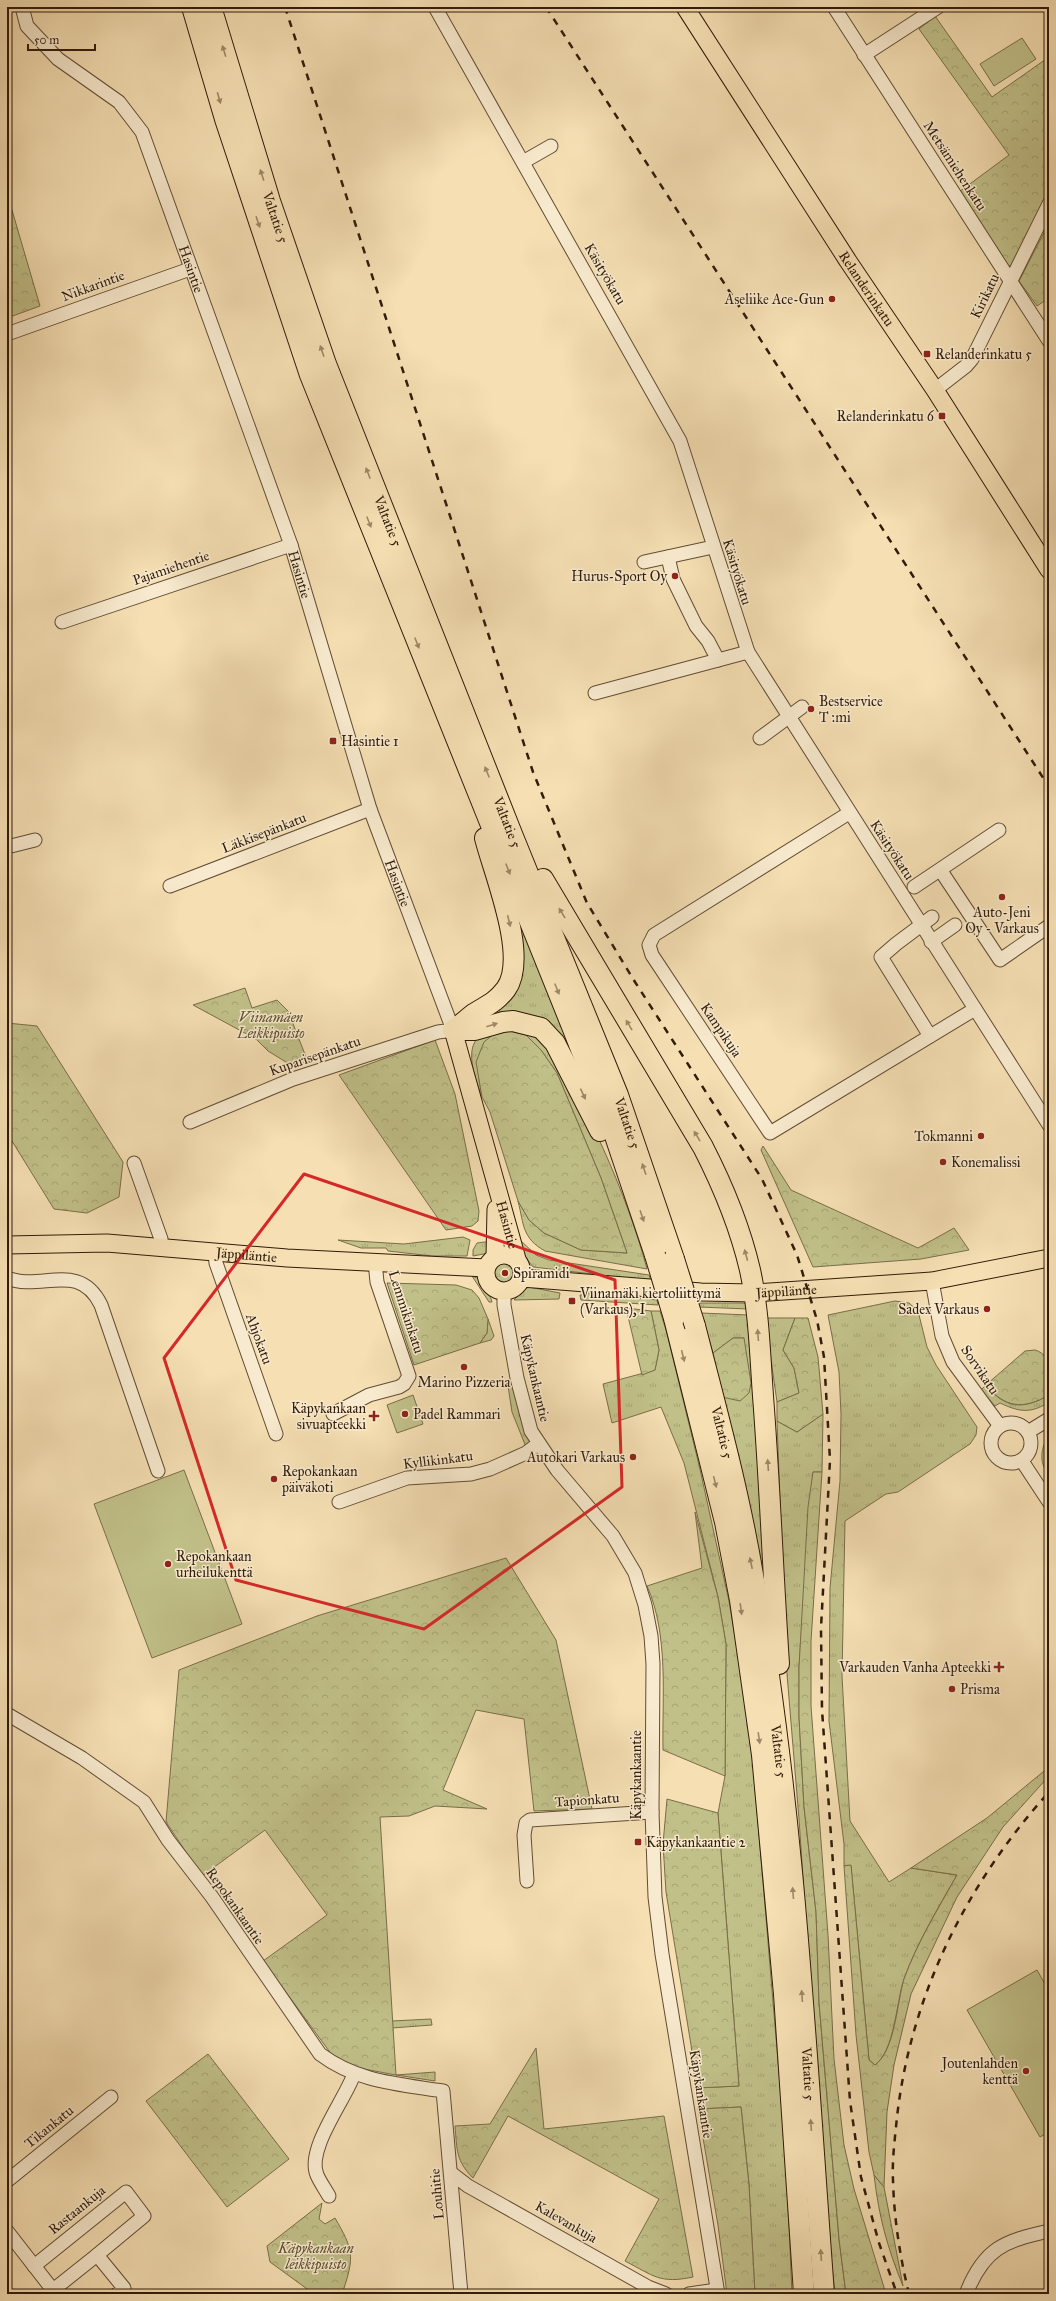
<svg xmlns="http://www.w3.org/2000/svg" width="1056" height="2301" font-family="'IM FELL Great Primer',serif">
  <defs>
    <pattern id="grass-tufts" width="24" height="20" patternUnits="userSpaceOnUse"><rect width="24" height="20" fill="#c1c089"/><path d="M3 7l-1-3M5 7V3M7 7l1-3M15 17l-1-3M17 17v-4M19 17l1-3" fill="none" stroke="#a6a475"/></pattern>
    <pattern id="forest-crowns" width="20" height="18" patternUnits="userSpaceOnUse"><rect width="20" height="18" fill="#c1c089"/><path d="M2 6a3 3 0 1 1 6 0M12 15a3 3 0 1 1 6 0" fill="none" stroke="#a6a475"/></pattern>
  </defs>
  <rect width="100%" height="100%" fill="#f5dfb3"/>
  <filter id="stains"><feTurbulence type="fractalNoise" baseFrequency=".005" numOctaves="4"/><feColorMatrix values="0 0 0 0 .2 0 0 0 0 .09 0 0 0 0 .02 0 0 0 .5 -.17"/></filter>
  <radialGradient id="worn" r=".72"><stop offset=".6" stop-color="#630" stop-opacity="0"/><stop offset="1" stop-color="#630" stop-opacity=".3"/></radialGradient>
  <g fill="url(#grass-tufts)" stroke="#796e49">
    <path d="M493,858l96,236 -26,-50 -62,-28 -3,-8 18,-24z"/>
    <path d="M511,1026l32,10c43,68 83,155 104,233l-102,-18c-23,-13 -21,-26 -27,-50l11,19 15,13 37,17 46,3 -26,-75 -44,-105 -16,-23 -46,-17c-24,19 -17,38 -13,64 -6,-17 -21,-53 2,-63 8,-4 18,-6 27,-8z"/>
    <path d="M463,1237l7,3 -3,16h-35l-44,-5 -2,-3h-25l-23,-8 66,4z"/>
    <path d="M520,1240l16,15 13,5 100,15 2,6 -118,-14 -12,-15z"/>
    <path d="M493,1241l-4,12 -16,3v-6l4,-7z"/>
    <circle cx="505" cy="1272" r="12"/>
    <path d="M472,1276c14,4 16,14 20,26h-3z"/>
    <path d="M529,1287l31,6 -1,6 -45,1 9,-10z"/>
    <path d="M595,1293l62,7 1,5 -77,-5 -1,-5z"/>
    <path d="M895,1301l14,2 9,8 9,36 9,18 41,62 -1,8 -6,9 -72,48 -12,2 -41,27 -3,155 8,145 39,61 22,-14 46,7c-19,33 -40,68 -53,104 -8,24 -9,71 -29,86l-6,-5 -18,-194h-7v-22l-15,-123 1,-133 10,-107 1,-67 -2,-42 -11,-57z"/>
    <path d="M698,1303h45l3,1 2,5 -49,-2z"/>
    <path d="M651,1311h9l6,19 33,135 30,136 21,126 36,430 6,137h-37l-6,-109 -8,-78 -43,2 -2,-21 43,-2 -21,-273 7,-37 1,-132 -8,-47 -34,-134 -23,-56 -49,16 -9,-39 52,-14 4,-20z"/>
    <path d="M701,1313l48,2 21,316 -48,-234 22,-59h-11l-20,15z"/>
    <path d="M765,1318h30l-12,32 11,18 5,25 -22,9z"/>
    <path d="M488,1319l6,17 -3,4 -11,3 7,-10z"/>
    <path d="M509,1384h4l7,32 10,23v3l-4,5 -14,-35 -4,-26z"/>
    <path d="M986,1385c19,24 37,25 63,10v7c-18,12 -30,10 -49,1l-5,3 -14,-16z"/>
    <path d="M823,1414l-1,58h-9l-14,195v50l5,90 12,105 3,90 20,237 7,55h-11l-10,-94 -26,-381 -13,-157 -9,-241 20,11z"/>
    <path d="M1049,1435v39c-11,-10 -8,-28 0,-39z"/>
    <path d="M431,2019l1,6 -40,3v-7z"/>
    <path d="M435,2072v9l-39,-6z"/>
    <path d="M874,2175l10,12 19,99c-16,-39 -24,-69 -29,-111z"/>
  </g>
  <g fill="url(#forest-crowns)" stroke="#796e49">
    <path d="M935,16l57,81 57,-40v131l-36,78h-9l-45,-74 50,-37 -90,-126z"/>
    <path d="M7,193l33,113 -33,12z"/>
    <path d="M1049,223v75l-12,8 -18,-25z"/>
    <path d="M245,988l7,20 25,-8 11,11 20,51 -14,5 -26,-16 -12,-12 -63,-34z"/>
    <path d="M7,1023l30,3 86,136 -4,35 -32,16 -33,-4 -47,-76z"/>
    <path d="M509,1031l17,4 15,15 16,23 44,105 26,75 -46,-3 -37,-17 -15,-13 -11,-19 -28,-89 -8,-15 -6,-35 8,-20 11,-9z"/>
    <path d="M435,1040l20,54 24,117 -1,10 -6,5 -26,4 -107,-155z"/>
    <path d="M763,1146l28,44 127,58 36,-20 15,22 -48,9 -108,8 -52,-117z"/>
    <path d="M387,1283l69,2 16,5 7,8 9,21 -1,14 -7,10 -66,22z"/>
    <path d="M626,1308l25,3 8,39 -4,20 -13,5z"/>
    <path d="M795,1318h13l10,39 5,57 -26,18 -20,-11v-19l22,-9 -5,-25 -11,-18z"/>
    <path d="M733,1338h11l7,45 -2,10 -9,8 -18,-4 -9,-44z"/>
    <path d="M1035,1350c20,6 14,28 14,45 -26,15 -44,13 -63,-10l39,-34z"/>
    <path d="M813,1472h9l-11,169v65l17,229 6,124 10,86 10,44 32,105h-40l-7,-55 -20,-237 -3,-90 -12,-105 -5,-90v-50l9,-160z"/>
    <path d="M695,1512l23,85 8,47 -1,132 -62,-26c-1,-53 6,-115 -16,-164l55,-18z"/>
    <path d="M506,1558l50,82 36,169 -58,2 -10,-92 -48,-9 -33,80 44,19 -52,-3 -26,10 -29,1 16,258 -43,-8 -21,-12 -69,-94 64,-46 -62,-85 -63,46 -36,-54 13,-152 138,-54z"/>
    <path d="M1049,1767v9l-46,51 -46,70 -46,97 -17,71 -7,47 -3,75 -10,-12 -5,-23 -13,-117 -12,-169 7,-1 18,195 6,5c20,-14 22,-63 29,-86 13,-36 34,-70 53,-104l-46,-7 76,-50z"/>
    <path d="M667,1799l51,14 21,273 -43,2 -5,-43 -25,-153 -3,-48z"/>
    <path d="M536,2048l8,81 120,-13 29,161c-33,7 -39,-1 -68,-16l34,-62 -151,-83 -35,62c-17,-17 -16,-28 -18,-52l35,-2z"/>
    <path d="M208,2054l81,105 -62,48 -81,-106z"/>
    <path d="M741,2107l8,78 6,109h-28l-9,-69 -20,-116z"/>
    <path d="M322,2203l-3,16 6,5 10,-6c18,31 20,38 8,73l-13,3h-16l-44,-32 -3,-16z"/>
  </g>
  <g fill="#c1c089" stroke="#796e49">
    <path d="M1022,38l14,21 -42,27 -14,-22z"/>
    <path d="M413,1395l10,29 -26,9 -10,-28z"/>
    <path d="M184,1470l58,154 -90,34 -58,-154z"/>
    <path d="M1037,1970l12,21v141l-9,5 -73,-127z"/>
  </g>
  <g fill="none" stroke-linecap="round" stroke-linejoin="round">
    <defs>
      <g id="minor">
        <path id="s1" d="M22,7l5,19 31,33 61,43 23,30 149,413 79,264 83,221 -15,2 -145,47 -103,43"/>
        <path d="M435,7l245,434 68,211 301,473"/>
        <path d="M834,7l215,334"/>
        <path d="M864,55l74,-48"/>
        <path d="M523,162l28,-16"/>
        <path d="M7,334l183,-65"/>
        <path d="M935,390l31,-24 6,-7 77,-155"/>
        <path d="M668,557l5,22 23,47 12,15 10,19"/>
        <path d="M644,562l69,-15"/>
        <path d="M62,622l229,-77"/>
        <path d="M595,693l153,-41"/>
        <path d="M760,738l42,-31"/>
        <path d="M849,813l-195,122 -5,10 3,10 118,178 205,-124"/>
        <path d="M7,847l28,-7"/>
        <path d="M941,871l59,89 49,-34"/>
        <path d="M170,886l200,-77"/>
        <path d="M914,887l85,-57"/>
        <path d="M931,942l24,-17"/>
        <path d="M930,1036l-49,-79 15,-13 36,-27"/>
        <path d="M134,1163l27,76v9"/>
        <path d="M215,1253l1,10 60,171"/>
        <path d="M7,1278c34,14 72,-18 94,27l57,166"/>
        <path d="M932,1281l10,55 11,26 47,64"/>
        <path d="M504,1291v14l13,73 14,53 26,39 56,66 22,37 10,32 6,31 2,28 -1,148 3,85 7,57 56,340"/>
        <path d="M333,1414l36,-19 30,-8 5,-3 5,-8 -32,-94 -2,-20"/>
        <circle cx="1011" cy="1443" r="20"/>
        <path d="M1028,1432l21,-13"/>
        <path d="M1022,1461l27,41"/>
        <path d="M339,1502l68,-24 64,-4 19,-5 36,-16 12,-9"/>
        <path d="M7,1714l75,44 62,44 24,38 44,57 108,157c37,28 79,30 123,37l18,203"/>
        <path d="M527,1881l-3,-46 2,-12 4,-3 122,-8"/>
        <path d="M451,2173l17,13 180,101 18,7"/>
        <path d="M7,2181l104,-84"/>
        <path d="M329,2196c-4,-7 -9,-14 -12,-21 -11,-26 28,-75 37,-101"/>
        <path d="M7,2231l49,63"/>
        <path d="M34,2266l92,-74 18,24 -47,39 27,33 -7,6"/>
        <path d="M53,2290l44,-35"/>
        <path d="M689,2294l28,-4"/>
        <path d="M966,2294c18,-46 38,-53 83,-63"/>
      </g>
      <g id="major">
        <path id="s2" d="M685,7l163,254 87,129 114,180"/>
        <path id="s3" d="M453,1030l64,229"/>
        <path id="s4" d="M7,1245l100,-2 180,15 199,10"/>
        <circle cx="504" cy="1273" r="18"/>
        <path d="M495,1257l1,-48"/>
        <path id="s5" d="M522,1278l179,14 53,1 178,-12 117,-23"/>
      </g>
      <g id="highway">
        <path d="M192,7l33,112 85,256 263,654 42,107 40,119"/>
        <path id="s6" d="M211,7l59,194 56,163 186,470 106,261 56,164"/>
        <path d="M543,879l160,268c20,39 37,80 47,123 9,41 10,85 13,126 7,90 10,179 16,268"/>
        <path d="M453,1030c8,-5 15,-12 22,-17 13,-8 21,-11 31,-24 23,-32 -12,-115 -21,-151"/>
        <path d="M453,1030h22l28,-8 10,-1 28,7 14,15 45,88"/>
        <path d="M674,1318l51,204 15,78 22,155 22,239 20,300"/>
        <path id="s7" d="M695,1326c21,82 44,165 58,249 42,237 53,479 71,719"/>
      </g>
    </defs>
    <use href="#minor" stroke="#624c34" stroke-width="15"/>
    <use href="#major" stroke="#311b09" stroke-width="19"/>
    <use href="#highway" stroke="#311b09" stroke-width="22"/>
    <use href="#minor" stroke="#f8eace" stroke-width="13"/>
    <use href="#major" stroke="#f5dfb3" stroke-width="17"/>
    <use href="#highway" stroke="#f5dfb3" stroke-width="20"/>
    <g stroke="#311b09" stroke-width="2.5" stroke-dasharray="7 7" stroke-linecap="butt">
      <path d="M285,7l248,765 54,131 48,79 127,197 35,76 20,65 7,37 6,103 -9,168 1,82 28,391 11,76 18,66 18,51"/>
      <path d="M546,7l503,780"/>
      <path d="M909,2294c-9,-37 -15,-75 -16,-114 -1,-21 2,-42 4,-63 14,-123 70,-234 152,-325"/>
    </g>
    <defs>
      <g id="highway-bridge">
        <path d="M655,1255l19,63"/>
        <path d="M674,1259l21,67"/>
      </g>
    </defs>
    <use href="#highway-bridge" stroke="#311b09" stroke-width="22" stroke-linecap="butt"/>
    <use href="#highway-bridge" stroke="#f5dfb3" stroke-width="20"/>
  </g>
  <defs><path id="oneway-solid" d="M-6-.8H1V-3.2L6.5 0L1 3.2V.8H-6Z"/></defs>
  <g fill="#9d8766">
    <use href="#oneway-solid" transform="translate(224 51) rotate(-107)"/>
    <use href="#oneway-solid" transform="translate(219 98) rotate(74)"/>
    <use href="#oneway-solid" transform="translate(262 175) rotate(-108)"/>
    <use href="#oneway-solid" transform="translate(258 222) rotate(71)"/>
    <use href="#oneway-solid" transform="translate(322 351) rotate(-109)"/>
    <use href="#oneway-solid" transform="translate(368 473) rotate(-111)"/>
    <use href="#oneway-solid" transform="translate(369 522) rotate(68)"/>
    <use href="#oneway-solid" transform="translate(417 643) rotate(68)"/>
    <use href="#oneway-solid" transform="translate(487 772) rotate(-112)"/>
    <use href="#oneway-solid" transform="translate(508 869) rotate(68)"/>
    <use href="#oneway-solid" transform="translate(562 913) rotate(-121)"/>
    <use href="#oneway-solid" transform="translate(509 921) rotate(76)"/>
    <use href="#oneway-solid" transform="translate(557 989) rotate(68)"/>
    <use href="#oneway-solid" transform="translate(492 1025) rotate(-17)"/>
    <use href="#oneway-solid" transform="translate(629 1025) rotate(-121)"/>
    <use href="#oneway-solid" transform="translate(583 1094) rotate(65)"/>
    <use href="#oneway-solid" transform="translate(697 1136) rotate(-121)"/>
    <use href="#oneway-solid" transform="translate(644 1169) rotate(-109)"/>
    <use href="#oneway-solid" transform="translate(642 1216) rotate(71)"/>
    <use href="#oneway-solid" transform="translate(746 1255) rotate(-105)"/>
    <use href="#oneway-solid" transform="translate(758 1335) rotate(-94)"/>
    <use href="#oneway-solid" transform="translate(683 1356) rotate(76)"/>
    <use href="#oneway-solid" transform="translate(768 1465) rotate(-94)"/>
    <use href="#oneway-solid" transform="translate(715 1482) rotate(76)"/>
    <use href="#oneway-solid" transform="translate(751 1563) rotate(-102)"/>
    <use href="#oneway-solid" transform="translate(741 1609) rotate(82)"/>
    <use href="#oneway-solid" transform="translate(759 1738) rotate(82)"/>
    <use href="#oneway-solid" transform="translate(793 1893) rotate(-95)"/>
    <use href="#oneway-solid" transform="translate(802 1996) rotate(-94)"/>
    <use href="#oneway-solid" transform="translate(811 2125) rotate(-94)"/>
    <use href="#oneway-solid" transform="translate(821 2255) rotate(-94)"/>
  </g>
  <path fill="none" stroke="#d62828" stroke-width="3" stroke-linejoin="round" d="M304,1174l311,106 7,207 -198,142 -188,-49 -72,-222z"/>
  <g fill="#8f2418" stroke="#f8eace" stroke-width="1.5">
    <circle cx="832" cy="299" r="4"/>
    <rect x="923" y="350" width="8" height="8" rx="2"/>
    <rect x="938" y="412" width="8" height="8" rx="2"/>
    <circle cx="675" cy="576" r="4"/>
    <circle cx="811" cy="709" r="4"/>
    <rect x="329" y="737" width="8" height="8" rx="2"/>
    <circle cx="1002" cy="897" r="4"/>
    <circle cx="981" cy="1136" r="4"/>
    <circle cx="943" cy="1162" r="4"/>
    <circle cx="505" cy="1273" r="4"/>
    <rect x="568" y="1297" width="8" height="8" rx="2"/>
    <circle cx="987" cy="1309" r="4"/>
    <circle cx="464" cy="1367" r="4"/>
    <circle cx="405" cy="1414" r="4"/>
    <path d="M372 1410h4v4h4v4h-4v4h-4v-4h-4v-4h4z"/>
    <circle cx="633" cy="1457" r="4"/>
    <circle cx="274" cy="1479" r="4"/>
    <circle cx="168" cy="1564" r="4"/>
    <path d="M997 1661h4v4h4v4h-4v4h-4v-4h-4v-4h4z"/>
    <circle cx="952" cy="1689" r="4"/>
    <rect x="634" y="1838" width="8" height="8" rx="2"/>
    <circle cx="1026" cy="2071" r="4"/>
  </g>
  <g text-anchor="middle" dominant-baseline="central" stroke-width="3" stroke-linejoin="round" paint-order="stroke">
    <g font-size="14" fill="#311b09" stroke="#f8eace">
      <text transform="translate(955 166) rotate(57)">Metsämiehenkatu</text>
      <text stroke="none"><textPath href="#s6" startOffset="220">Valtatie 5</textPath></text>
      <text stroke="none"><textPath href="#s1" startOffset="323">Hasintie</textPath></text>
      <text transform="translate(605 274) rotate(60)">Käsityökatu</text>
      <text transform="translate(93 286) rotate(-20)">Nikkarintie</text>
      <text stroke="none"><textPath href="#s2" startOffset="335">Relanderinkatu</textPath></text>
      <text transform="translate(985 296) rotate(-64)">Kirikatu</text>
      <text stroke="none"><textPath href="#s6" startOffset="544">Valtatie 5</textPath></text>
      <text transform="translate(171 568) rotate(-19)">Pajamiehentie</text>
      <text transform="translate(737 572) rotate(73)">Käsityökatu</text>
      <text stroke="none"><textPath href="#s1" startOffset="647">Hasintie</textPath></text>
      <text stroke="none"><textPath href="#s6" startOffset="868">Valtatie 5</textPath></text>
      <text transform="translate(264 833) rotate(-21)">Läkkisepänkatu</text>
      <text transform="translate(892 850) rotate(57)">Käsityökatu</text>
      <text stroke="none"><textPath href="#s1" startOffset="971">Hasintie</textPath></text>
      <text transform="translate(721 1030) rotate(56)">Kampikuja</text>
      <text transform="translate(315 1056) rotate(-19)">Kuparisepänkatu</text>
      <text stroke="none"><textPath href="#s6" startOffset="1192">Valtatie 5</textPath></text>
      <text stroke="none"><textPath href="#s3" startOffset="202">Hasintie</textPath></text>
      <text stroke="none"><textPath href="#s4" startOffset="240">Jäppiläntie</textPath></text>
      <text stroke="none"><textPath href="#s5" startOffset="265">Jäppiläntie</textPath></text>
      <text transform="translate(406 1312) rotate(72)">Lemmikinkatu</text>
      <text transform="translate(259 1339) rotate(70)">Ahjokatu</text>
      <text transform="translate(980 1370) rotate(56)">Sorvikatu</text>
      <text transform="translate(535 1378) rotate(77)">Käpykankaantie</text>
      <text stroke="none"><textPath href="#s7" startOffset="110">Valtatie 5</textPath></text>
      <text transform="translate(438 1460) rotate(-7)">Kyllikinkatu</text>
      <text stroke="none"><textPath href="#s7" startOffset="434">Valtatie 5</textPath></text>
      <text transform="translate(636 1775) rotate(-90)">Käpykankaantie</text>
      <text transform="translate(587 1800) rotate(-4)">Tapionkatu</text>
      <text transform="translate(235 1906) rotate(55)">Repokankaantie</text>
      <text stroke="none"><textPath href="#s7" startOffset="758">Valtatie 5</textPath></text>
      <text transform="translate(701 2094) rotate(81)">Käpykankaantie</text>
      <text transform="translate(49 2127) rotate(-39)">Tikankatu</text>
      <text transform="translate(437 2194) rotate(-95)">Louhitie</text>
      <text transform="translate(77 2210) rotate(-39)">Rastaankuja</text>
      <text transform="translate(566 2222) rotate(30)">Kalevankuja</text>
    </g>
    <g font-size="14" fill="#311b09" stroke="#f8eace" text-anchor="start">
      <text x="824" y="299" text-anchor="end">Aseliike Ace-Gun</text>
      <text x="935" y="354">Relanderinkatu 5</text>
      <text x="934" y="416" text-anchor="end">Relanderinkatu 6</text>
      <text x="667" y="576" text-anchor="end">Hurus-Sport Oy</text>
      <text x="819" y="701">Bestservice<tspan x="819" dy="16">T :mi</tspan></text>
      <text x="341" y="741">Hasintie 1</text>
      <text x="1002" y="912" text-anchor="middle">Auto-Jeni<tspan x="1002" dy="16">Oy - Varkaus</tspan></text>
      <text x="973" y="1136" text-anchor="end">Tokmanni</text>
      <text x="951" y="1162">Konemalissi</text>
      <text x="513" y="1273">Spiramidi</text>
      <text x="580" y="1293">Viinamäki kiertoliittymä<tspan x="580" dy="16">(Varkaus), I</tspan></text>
      <text x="979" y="1309" text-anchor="end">Sadex Varkaus</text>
      <text x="464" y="1382" text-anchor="middle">Marino Pizzeria</text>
      <text x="366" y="1408" text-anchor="end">Käpykankaan<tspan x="366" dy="16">sivuapteekki</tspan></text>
      <text x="413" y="1414">Padel Rammari</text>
      <text x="625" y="1457" text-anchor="end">Autokari Varkaus</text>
      <text x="282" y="1471">Repokankaan<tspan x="282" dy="16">päiväkoti</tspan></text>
      <text x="176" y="1556">Repokankaan<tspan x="176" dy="16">urheilukenttä</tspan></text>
      <text x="991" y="1667" text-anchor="end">Varkauden Vanha Apteekki</text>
      <text x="960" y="1689">Prisma</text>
      <text x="646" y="1842">Käpykankaantie 2</text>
      <text x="1018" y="2063" text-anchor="end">Joutenlahden<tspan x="1018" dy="16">kenttä</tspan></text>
    </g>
    <g font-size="14" font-style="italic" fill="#5c4d2f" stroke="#f8eace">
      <text x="271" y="1017">Viinamäen<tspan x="271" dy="16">Leikkipuisto</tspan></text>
      <text x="316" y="2248">Käpykankaan<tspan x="316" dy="16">leikkipuisto</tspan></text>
    </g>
  </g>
  <rect width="1056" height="2301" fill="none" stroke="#f5dfb3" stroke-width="24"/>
  <rect x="8" y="8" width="1040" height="2285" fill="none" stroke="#311b09" stroke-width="2"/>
  <rect x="12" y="12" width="1032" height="2277" fill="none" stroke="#311b09"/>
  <path d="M28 44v6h67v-6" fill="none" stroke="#311b09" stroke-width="2"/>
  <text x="34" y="44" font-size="12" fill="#311b09" stroke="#f8eace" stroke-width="3" paint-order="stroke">50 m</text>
  <rect width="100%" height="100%" filter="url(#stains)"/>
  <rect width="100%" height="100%" fill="url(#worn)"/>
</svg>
